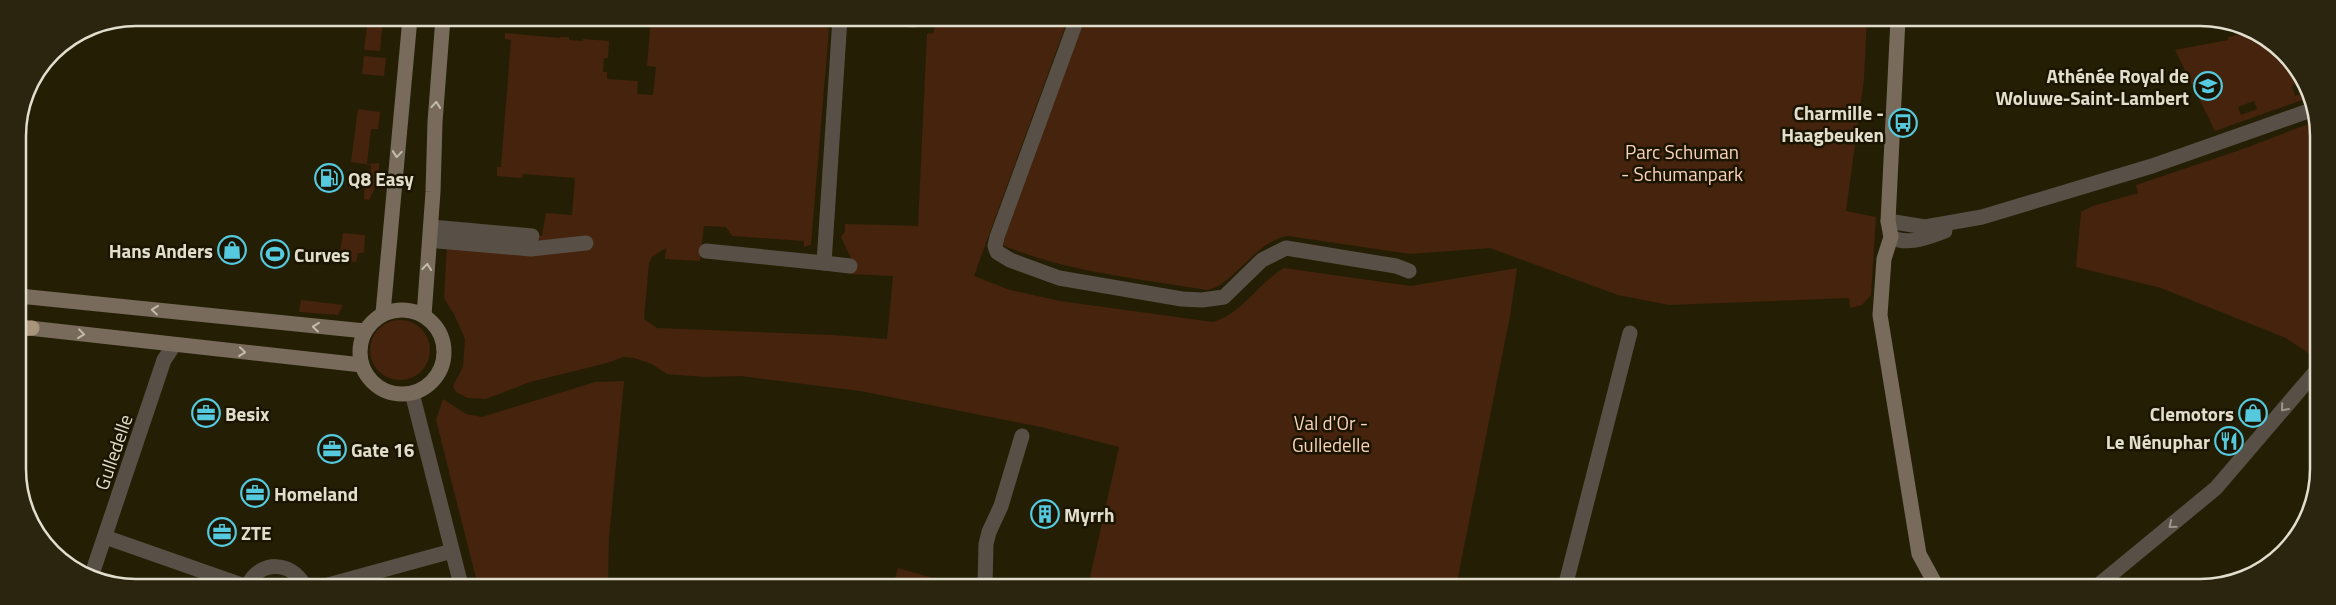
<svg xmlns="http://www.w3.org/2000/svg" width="2336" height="605" font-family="'Titillium Web',sans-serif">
  <rect width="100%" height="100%" fill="#241f04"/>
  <g fill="#45230d" fill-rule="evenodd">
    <path d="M368,18h15l-3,33 -16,-1z"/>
    <path d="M651,18h78l96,8 4,3 -18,216 -7,2v-6l-72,-5 -6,-9 -22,-1 -4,35 -35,-2 1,-11 -14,9 -3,6 -5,56 13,9 175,7 55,4 6,-63 -43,-2 1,-16 -10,-21 4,-5v-8l73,2 9,-192 6,-1 5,-15 130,1 -94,257 36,14 50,11 153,21c31,-10 44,-38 71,-54l127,18 106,-18 -7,48 -54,271 -368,-1 31,-139 -78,-20 -181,-36 -119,-15 -36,1 -38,-3 -15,-10 -18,-6 -11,-1 -16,6 -77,19 -44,17 -18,-1 -12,-6 -3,-6 10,-19 2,-28 -11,-25 -10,-16 3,-53h87l1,-9h7l4,-23 26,2 3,-37 -52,-4 -1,4 -25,-2v-9h4l10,-127 -6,-1v-6l55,5v-1h9v3l14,1v-2l26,2 -1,17h-4l-1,14h4v7l31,2 -1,13 16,1 3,-28 -9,-1z"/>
    <path d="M1083,19h784l-3,60 -18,132 30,6 -5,78 -9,10 -12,3 -1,-10 -180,7 -51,-10 -128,-47 -80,6 -122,-18c-34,5 -56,52 -82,54 -69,-12 -139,-18 -204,-45z"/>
    <path d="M2247,33l37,20 16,30 -8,3 3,10 10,-4 3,6 -93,33 -40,-81 53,-10v-3zM2254,101l3,8 -16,6 -3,-8z"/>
    <path d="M364,56l22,2 -2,18 -22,-2z"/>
    <path d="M358,109l22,3 -2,17h-7l-4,35 12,-1v17l-10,20 -5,-1 1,-18 5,1 1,-17 -20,-3z"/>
    <path d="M2316,121v233l-2,3 -28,-19 -125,-50 -85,-21 5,-55 12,-6 45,-13 -2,-8 107,-36z"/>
    <path d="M343,233l22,2 -1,18h-6l-2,9 -17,-2z"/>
    <path d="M301,300h1l41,5 -5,10 -39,-3z"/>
    <circle cx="400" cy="350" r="30"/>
    <path d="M624,381l-15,156 -1,49h-130l-42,-166 7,-21 23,15 16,3 113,-35z"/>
    <path d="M898,568l56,16 -1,2h-60z"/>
  </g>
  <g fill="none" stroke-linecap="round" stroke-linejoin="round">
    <g stroke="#585046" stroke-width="15">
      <path d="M885,18l29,2 10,-2"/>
      <path d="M1077,19l-80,218 -2,9 2,6 13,8 49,18 123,21 20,1 22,-3 38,-37 24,-12 110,18 13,5"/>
      <path d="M1888,221l37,6 57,-10 170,-51 162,-57"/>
      <path d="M431,227l101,9"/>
      <path d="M1891,237c17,9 37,0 54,-6"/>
      <path d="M438,241l93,8 55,-6"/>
      <path d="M706,251l118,12 16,-245"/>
      <path d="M824,263l26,3"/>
      <path d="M412,393l49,192"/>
      <path d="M105,537l137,48"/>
      <path d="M92,574l72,-214 10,-15"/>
      <path d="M248,585c12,-25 43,-24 56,0"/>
      <path d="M328,585l124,-34"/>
      <path d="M985,586l1,-42 3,-12 12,-26 21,-70"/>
      <path d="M1565,587l65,-254"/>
      <path d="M2096,587l120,-99 100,-117"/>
    </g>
    <g stroke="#786b5b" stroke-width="15">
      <path d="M1898,19l-10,202 3,16 -7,22 -4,56 39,239 18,33"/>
      <path d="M19,296l346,35"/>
      <circle cx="402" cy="352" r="42"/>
      <path d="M383,313l27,-295"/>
      <path d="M424,316l9,-124 2,-70 8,-104"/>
      <path d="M20,327l342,38"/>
    </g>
    <path stroke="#a8947b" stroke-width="15" d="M19,329l13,-1"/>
  </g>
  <defs><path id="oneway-chevron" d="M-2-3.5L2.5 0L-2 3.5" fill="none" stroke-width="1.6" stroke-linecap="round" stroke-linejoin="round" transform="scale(1.25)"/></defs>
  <g stroke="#c2bcac">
    <use href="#oneway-chevron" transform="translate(436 105) rotate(-85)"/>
    <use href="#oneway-chevron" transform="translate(397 154) rotate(95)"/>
    <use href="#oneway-chevron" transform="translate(427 267) rotate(-84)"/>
    <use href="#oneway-chevron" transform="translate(155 310) rotate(-174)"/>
    <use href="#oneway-chevron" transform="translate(316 327) rotate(-174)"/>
    <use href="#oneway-chevron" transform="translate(81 334) rotate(7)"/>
    <use href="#oneway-chevron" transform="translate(242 352) rotate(6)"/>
  </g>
  <g stroke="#9c978a">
    <use href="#oneway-chevron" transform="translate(2284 408) rotate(130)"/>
    <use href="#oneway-chevron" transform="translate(2172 525) rotate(141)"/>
  </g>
  <defs>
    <symbol id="school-ring" viewBox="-11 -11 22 22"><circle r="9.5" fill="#1b1500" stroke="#55cadf" stroke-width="1.5"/><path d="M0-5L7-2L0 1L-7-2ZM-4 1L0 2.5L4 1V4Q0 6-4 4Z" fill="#55cadf"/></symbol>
    <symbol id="bus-ring" viewBox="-11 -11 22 22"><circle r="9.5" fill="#1b1500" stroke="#55cadf" stroke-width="1.5"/><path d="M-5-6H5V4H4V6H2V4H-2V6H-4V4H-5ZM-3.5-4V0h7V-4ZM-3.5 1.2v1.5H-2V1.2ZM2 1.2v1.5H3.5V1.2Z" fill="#55cadf"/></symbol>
    <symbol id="fuel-ring" viewBox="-11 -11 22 22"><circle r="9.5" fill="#1b1500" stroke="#55cadf" stroke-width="1.5"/><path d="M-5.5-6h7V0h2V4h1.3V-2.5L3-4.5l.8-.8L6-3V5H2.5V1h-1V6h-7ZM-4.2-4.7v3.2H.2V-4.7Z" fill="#55cadf"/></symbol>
    <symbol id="shop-ring" viewBox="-11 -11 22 22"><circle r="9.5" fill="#1b1500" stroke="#55cadf" stroke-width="1.5"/><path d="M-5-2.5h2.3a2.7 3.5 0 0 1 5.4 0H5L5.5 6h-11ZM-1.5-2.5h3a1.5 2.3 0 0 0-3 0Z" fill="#55cadf"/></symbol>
    <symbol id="stadium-ring" viewBox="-11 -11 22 22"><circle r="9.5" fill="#1b1500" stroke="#55cadf" stroke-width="1.5"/><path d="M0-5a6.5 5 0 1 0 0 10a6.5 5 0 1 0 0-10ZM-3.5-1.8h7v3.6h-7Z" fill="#55cadf"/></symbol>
    <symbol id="office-ring" viewBox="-11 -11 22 22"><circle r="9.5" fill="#1b1500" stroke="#55cadf" stroke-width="1.5"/><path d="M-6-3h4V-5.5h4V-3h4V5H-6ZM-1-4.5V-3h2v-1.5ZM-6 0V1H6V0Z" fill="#55cadf"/></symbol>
    <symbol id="restaurant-ring" viewBox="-11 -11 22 22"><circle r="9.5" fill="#1b1500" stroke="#55cadf" stroke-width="1.5"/><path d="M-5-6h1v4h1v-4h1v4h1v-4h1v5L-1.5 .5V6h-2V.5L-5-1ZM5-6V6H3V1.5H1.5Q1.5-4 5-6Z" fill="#55cadf"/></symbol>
    <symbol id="building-ring" viewBox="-11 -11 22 22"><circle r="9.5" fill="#1b1500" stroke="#55cadf" stroke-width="1.5"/><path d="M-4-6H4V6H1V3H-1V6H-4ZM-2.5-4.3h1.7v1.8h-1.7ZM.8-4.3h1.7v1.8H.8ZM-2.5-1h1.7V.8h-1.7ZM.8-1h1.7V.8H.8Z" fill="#55cadf"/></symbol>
  </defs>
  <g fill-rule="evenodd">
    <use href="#school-ring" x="2192" y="70" width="32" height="32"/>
    <use href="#bus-ring" x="1887" y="107" width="32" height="32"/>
    <use href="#fuel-ring" x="313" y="162" width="32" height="32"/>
    <use href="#shop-ring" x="216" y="234" width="32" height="32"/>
    <use href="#stadium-ring" x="259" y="238" width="32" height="32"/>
    <use href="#office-ring" x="190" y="397" width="32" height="32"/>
    <use href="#shop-ring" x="2237" y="397" width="32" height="32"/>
    <use href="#restaurant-ring" x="2213" y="425" width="32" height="32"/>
    <use href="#office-ring" x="316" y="433" width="32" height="32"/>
    <use href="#office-ring" x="239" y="477" width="32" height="32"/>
    <use href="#building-ring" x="1029" y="498" width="32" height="32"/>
    <use href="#office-ring" x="206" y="516" width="32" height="32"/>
  </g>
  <g text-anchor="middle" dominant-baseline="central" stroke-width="5" stroke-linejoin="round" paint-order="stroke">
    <g font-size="19" font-weight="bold" fill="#e1dece" stroke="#1b1500" text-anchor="start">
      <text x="2189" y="75" text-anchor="end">Athénée Royal de<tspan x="2189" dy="22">Woluwe-Saint-Lambert</tspan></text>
      <text x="1884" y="112" text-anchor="end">Charmille -<tspan x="1884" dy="22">Haagbeuken</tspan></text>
      <text x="348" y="178">Q8 Easy</text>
      <text x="213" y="250" text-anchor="end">Hans Anders</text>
      <text x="294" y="254">Curves</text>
      <text x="225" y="413">Besix</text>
      <text x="2234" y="413" text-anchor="end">Clemotors</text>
      <text x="2210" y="441" text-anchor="end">Le Nénuphar</text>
      <text x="351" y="449">Gate 16</text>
      <text x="274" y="493">Homeland</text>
      <text x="1064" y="514">Myrrh</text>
      <text x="241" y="532">ZTE</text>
    </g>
    <g font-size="19" fill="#fbd2ba" stroke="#1b1500">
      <text x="1682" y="151">Parc Schuman<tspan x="1682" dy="22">- Schumanpark</tspan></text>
      <text x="1331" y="422">Val d'Or -<tspan x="1331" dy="22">Gulledelle</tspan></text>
    </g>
    <g font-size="19" fill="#e1dece" stroke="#1b1500">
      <text transform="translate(113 452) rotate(-71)">Gulledelle</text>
    </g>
  </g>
  <path d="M0 0H2336V605H0ZM136 26H2200A110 110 0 0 1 2310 136V469A110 110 0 0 1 2200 579H136A110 110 0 0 1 26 469V136A110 110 0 0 1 136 26Z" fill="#2b2510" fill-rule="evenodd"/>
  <path fill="none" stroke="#e1dece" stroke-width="2.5" d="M136 26H2200A110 110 0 0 1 2310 136V469A110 110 0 0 1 2200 579H136A110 110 0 0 1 26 469V136A110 110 0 0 1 136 26Z"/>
</svg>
